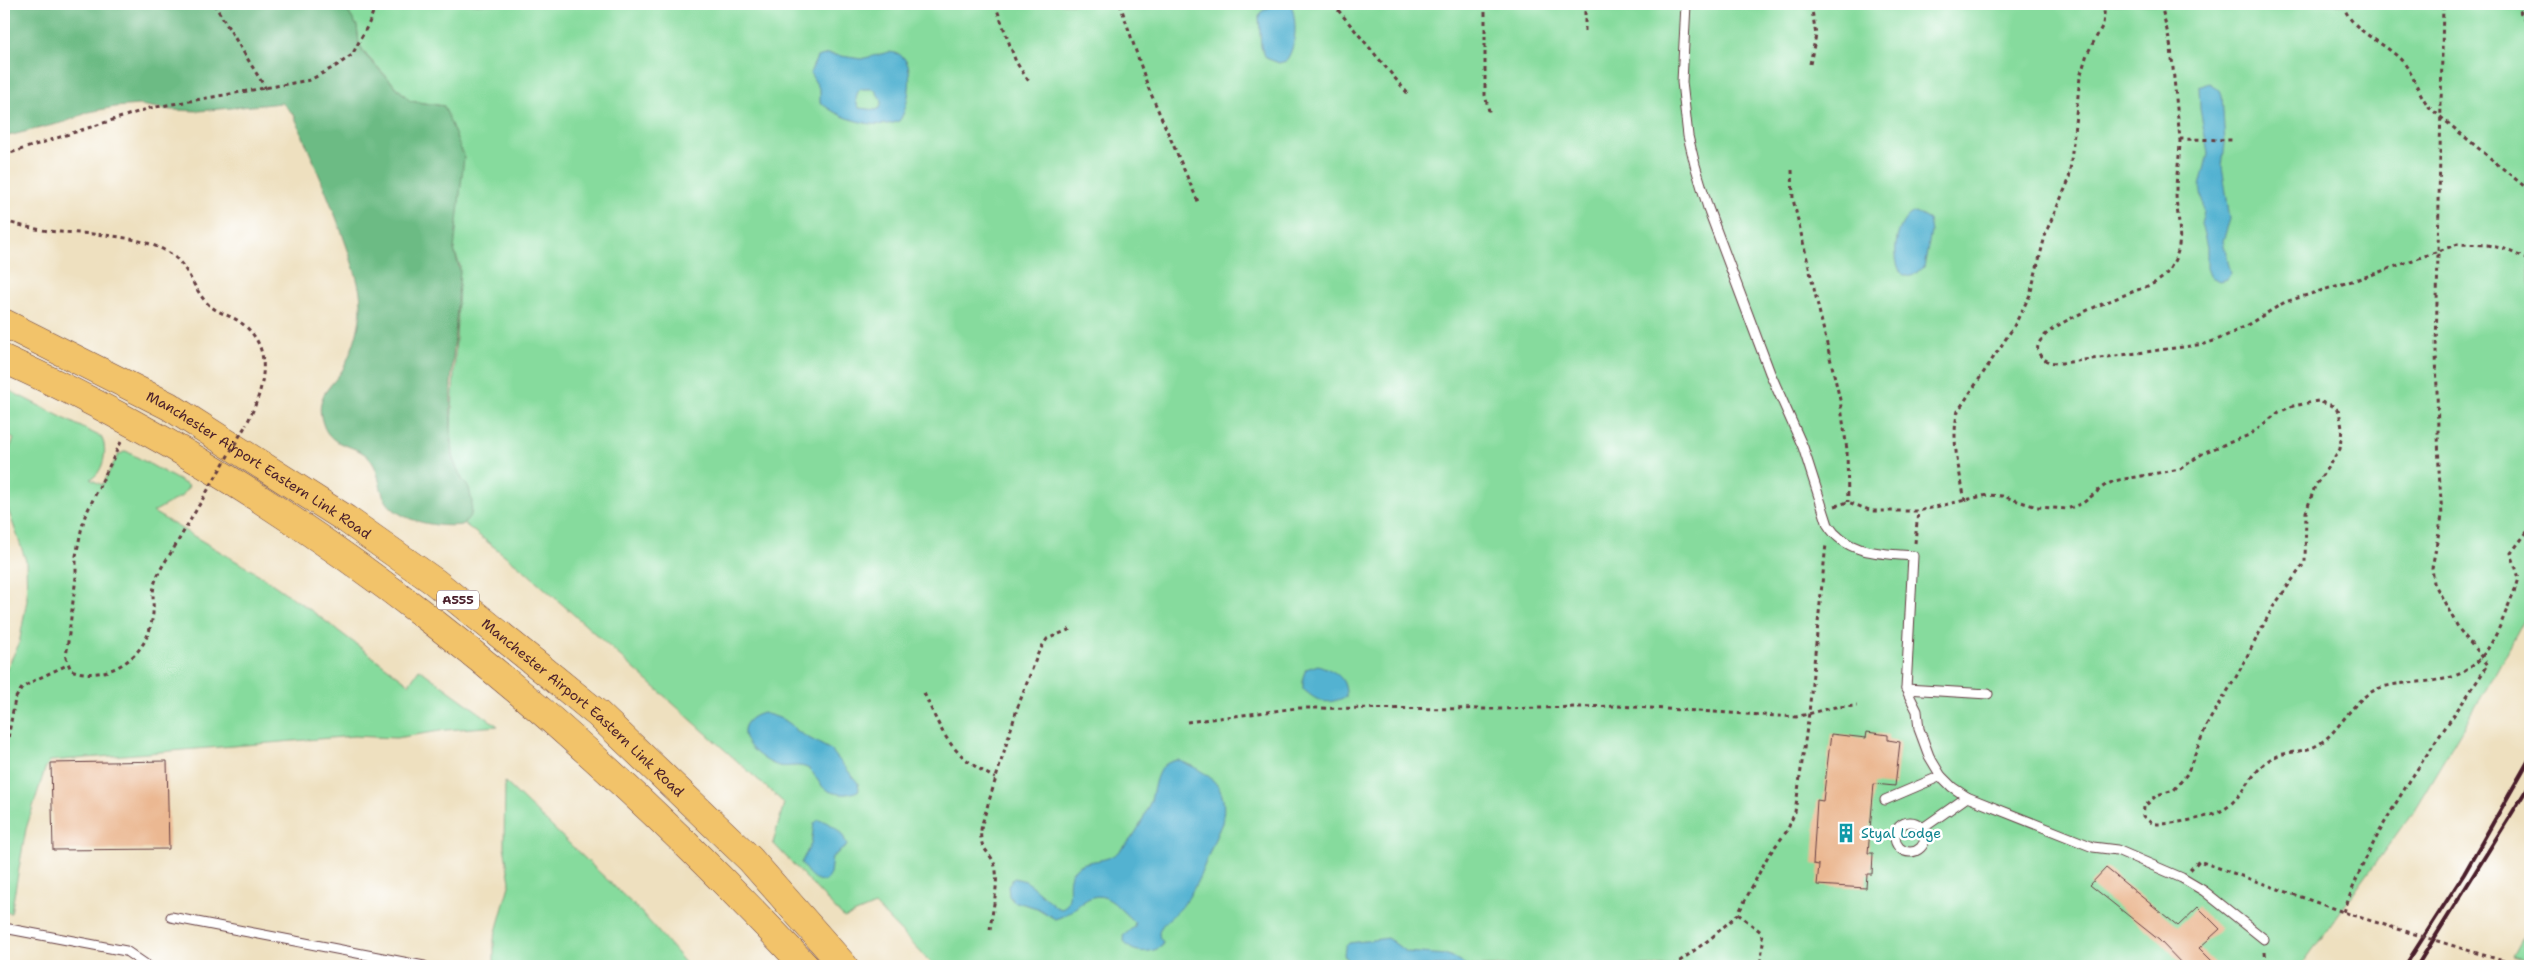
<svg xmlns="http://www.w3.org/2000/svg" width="2534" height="970" font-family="'Shantell Sans',sans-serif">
  <rect width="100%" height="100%" fill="#fff"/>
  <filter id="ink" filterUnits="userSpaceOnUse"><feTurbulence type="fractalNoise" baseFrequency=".02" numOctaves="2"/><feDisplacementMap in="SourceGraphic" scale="10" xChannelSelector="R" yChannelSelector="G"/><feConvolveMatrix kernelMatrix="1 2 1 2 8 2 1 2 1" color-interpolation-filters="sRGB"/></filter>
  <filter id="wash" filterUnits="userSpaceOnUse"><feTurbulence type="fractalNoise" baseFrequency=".0096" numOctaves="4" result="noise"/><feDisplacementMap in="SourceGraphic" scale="20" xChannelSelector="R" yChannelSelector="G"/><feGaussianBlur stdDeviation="1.12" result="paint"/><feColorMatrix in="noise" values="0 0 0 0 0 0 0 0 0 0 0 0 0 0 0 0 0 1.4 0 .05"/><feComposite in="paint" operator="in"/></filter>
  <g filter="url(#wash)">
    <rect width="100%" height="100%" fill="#eee0bf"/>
    <g fill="#86db9d" stroke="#687d64">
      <path d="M343,4h2187v605l-33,62 -83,139 -113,156h-1367l-59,-61 -31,13 -71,-75 11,-40 -259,-232 -67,-52 -7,-91 9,-162 -6,-16 -10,-144 -34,-5 -43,-45 -8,-12 -2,-18z"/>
      <path d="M4,388l97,49c8,11 2,38 -11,42l12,6 16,-30 8,-4 63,35 -7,10 -29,16 105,62 54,37 97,73 10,-15 79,57 -52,4 -50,8 -42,-2 -304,25 -5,8 -19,60 -15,84 -7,-1v-238l15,-30 8,-44 -1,-39 -22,-63v-37l10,-22 -10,-5z"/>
      <path d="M505,782l137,131 46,53h-194v-27l16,-57 -6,-36z"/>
      <path d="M2530,923v38l-18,-5z"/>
    </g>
    <path fill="#6cbb84" stroke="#5b6d58" d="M4,4h339l14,22 2,18 7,12 44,45 34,5 20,51 -10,93 6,20 -9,114v44l1,29 10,22 7,9 3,14 -1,13 -9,10c-22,3 -63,-3 -76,-24 -9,-15 -5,-32 -19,-45 -15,-13 -36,-8 -44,-32 -11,-32 14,-39 23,-61 8,-18 15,-38 15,-58 0,-18 -7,-35 -12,-52 -16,-47 -36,-92 -55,-138l-12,-12 -83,8 -28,-1 -32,-5 -24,2 -26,5 -24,10 -61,15z"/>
    <g fill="#52b2d1" stroke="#4e687e" fill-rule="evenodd">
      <path d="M1275,4h16c6,18 6,41 -5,57l-7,2 -13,-5 -5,-11 -2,-30 2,-5z"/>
      <path d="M889,52c6,1 10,1 15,6 11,11 4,53 -5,63 -22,10 -62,-3 -79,-19v-12l-10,-17 7,-16 11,-3 33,5zM860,89h14l8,12 -2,7 -4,2 -17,-2c-4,-7 -4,-12 1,-19z"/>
      <path d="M2209,83l11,7 2,5 3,49 -3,22 8,53 -7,22 8,32 -4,6 -8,2 -9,-5 -3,-8v-21l-6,-23 3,-13 -4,-25 8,-33 -8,-44 -1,-22z"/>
      <path d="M1915,212l14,8 2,12 -7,35c-5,2 -8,8 -13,9 -21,5 -21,-55 4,-64z"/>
      <path d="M1318,665c17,6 29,12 28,32 -20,8 -27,6 -43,-8v-12l3,-8z"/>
      <path d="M763,713c11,3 28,7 33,18l35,19 27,33 1,7c-11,7 -30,5 -38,-5 -4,-5 -7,-12 -12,-16 -10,-6 -20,-1 -30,-3 -15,-4 -41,-24 -34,-40 4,-8 11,-11 18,-13z"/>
      <path d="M1178,760c32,13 52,26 44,63 -13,27 -22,62 -41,85 -8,9 -31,21 -18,34l-1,4c-12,9 -37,8 -39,-10l12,-10 -1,-4c-7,-6 -13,-13 -20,-19 -25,-20 -35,10 -59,16l-18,-11 -24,-7 -4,-5 -1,-11 6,-7 12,3 30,26 6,2c15,-11 0,-30 14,-41 9,-8 21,-6 32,-10 15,-6 27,-23 34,-37 3,-7 6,-14 9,-21 5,-18 4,-37 27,-40z"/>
      <path d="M818,820c13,1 27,14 29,26l-15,11 -2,17 -4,7c-13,1 -18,-8 -25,-18l10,-19 3,-20z"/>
      <path d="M1388,938l18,14 42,3 20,11h-114l-10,-11 1,-8 4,-4z"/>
    </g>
    <g id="blocks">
      <g fill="#ebb892">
        <path d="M1867,732l21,3v5l12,2 -5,44 -21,-2 -6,69h5l-1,21h-5l-1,14 -49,-3 2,-20 -6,-1 4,-64 6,1 8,-67 35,4z"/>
        <path d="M167,761l2,88 -116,1 -2,-87z"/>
        <path d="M2106,868l72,58 20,-19 22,22 -21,19 18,18h-33l-25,-26 -69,-55z"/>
      </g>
    </g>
  </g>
  <g filter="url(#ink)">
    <use href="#blocks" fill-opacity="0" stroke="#633c41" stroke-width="1"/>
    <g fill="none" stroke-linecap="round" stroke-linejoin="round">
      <defs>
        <g id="service">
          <path d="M1686,4l-4,78 6,54 7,29 13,43 62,165 33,74 25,78c19,30 53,28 85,31l-7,133 11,22 2,18 10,27 12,20 11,11 15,10 126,50 24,3 65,28 22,13 60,48"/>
          <path d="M1906,689l82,5"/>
          <path d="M1885,800l56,-24"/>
          <circle cx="1910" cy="837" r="15"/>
          <path d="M1923,828l44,-31"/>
          <path d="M171,917l253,49"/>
          <path d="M4,928l122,23 22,15"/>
        </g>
        <g id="trunk">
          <path id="s1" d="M4,323l165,83 177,113 89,63 163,132 152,145 94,107"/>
          <path d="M4,359c309,140 571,361 801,607"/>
        </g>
      </defs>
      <use href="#service" stroke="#633c41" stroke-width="11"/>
      <use href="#trunk" stroke="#633c41" stroke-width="29"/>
      <g stroke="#633c41" stroke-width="3" stroke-dasharray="4 4" stroke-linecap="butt">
        <path d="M214,4l52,85"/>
        <path d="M995,4l21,58 14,21"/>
        <path d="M1120,4l28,83 51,117"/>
        <path d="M1333,4l76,91"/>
        <path d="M1485,4v91l5,20"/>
        <path d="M2161,4l10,44 9,91 54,1"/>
        <path d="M2343,4c8,29 42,37 60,58 12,14 15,33 28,47l99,82"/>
        <path d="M2514,4l16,21"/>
        <path d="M1585,31v-27"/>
        <path d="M1810,64l6,-29 -5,-31"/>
        <path d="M2180,139c0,18 -4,35 -4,53 0,24 10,49 -3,71 -4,8 -9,15 -17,19 -14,9 -149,49 -112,77 5,4 11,4 18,4l143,-19 14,-5 25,-12 41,-25 86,-27 87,-31 29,1 18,4 25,12"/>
        <path d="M4,155l146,-47 160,-28 26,-14 16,-11 17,-32 7,-19"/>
        <path d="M1792,170l1,29 47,201 7,50 1,52"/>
        <path d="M4,221c18,5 37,10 56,11 34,2 82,3 111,22 19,13 24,42 42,54 8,6 19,8 27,14 37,26 23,71 6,103"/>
        <path d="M121,442l-36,74 -4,15 -5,25v21l-10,81 5,12c36,13 75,-12 81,-50 3,-13 -1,-25 3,-38 4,-12 12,-23 19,-34"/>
        <path d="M1965,501c-5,-29 -15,-61 -7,-90l55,-83 17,-33 16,-63 23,-52 11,-103 7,-23 16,-29 2,-21"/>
        <path d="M1835,506l13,-4 24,9h46l69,-16 15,1 35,11 30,2 16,-6 21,-17 10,-5 66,-12 25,-17 44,-17 30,-23 14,-6 25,-5 15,5 6,5 3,17 -2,21 -25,37 -9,26 -1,50 -32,45 -38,72 -28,45 -20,50 -13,16 -17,5 -13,12 -1,9c5,5 9,8 16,8 15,0 55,-7 67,-16 17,-12 25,-35 43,-48 14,-10 35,-6 50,-16 24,-15 34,-49 64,-57 27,-8 61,-1 85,-18 27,-18 36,-56 49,-84l2,-7 -8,-25 19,-25"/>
        <path d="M1915,543l3,-32"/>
        <path d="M924,693c20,44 26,61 71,85"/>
        <path d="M1187,722l110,-14 203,1 117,-3 179,11 39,-10 22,-1"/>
        <path d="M4,761l11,-62 7,-11 13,-8 32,-15"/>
        <path d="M2190,870l9,-9 153,54"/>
        <path d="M2344,912c30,-90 92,-169 144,-247l-29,-36 -25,-46 -2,-15 10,-52 -3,-46 -3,-119 7,-347"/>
        <path d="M1738,914l23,18 2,11 -3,23"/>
        <path d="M990,930c2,-19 8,-40 6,-59 -3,-22 -20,-18 -14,-47l35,-115 22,-58 8,-12 26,-11"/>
        <path d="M2265,952l1,14"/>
        <path d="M2500,960l22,6"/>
        <path d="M1673,966l37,-27 28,-25 30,-58 19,-25 8,-19 14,-99 17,-169"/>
      </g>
      <use href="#service" stroke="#fff" stroke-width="9"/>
      <use href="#trunk" stroke="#f2c36a" stroke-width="28"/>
      <g stroke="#4a1f2b" stroke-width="4">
        <path d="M2405,966l59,-92 66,-116"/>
        <path d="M2417,966l113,-182"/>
      </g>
      <g stroke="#633c41" stroke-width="3" stroke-dasharray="4 4" stroke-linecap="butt">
        <path d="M174,548l72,-123"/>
        <path d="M2352,915l148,45"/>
      </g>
    </g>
  </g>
  <defs>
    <symbol id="building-bare" viewBox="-9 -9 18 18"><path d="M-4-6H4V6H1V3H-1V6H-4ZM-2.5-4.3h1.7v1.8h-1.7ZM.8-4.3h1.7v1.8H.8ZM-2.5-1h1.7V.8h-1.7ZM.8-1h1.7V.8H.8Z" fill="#0f9aa8" stroke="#fff" stroke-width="2.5" paint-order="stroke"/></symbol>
  </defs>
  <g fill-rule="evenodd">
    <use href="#building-bare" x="1832" y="819" width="28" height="28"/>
  </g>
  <g text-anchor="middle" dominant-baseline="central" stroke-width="5" stroke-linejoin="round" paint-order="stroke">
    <rect fill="#fff" stroke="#80626b" stroke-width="1" x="437" y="590.5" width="42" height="19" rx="4"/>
    <g font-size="12" font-weight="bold" fill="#4a1f2b">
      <text x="458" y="600">A555</text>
    </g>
    <g font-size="14" fill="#4a1f2b" stroke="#fff">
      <text stroke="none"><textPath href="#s1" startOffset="292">Manchester Airport Eastern Link Road</textPath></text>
      <text stroke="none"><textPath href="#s1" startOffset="698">Manchester Airport Eastern Link Road</textPath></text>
    </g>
    <g font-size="14" fill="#0d838f" stroke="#fff" text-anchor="start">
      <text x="1861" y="833">Styal Lodge</text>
    </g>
  </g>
  <rect width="2534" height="970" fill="none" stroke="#fff" stroke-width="20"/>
</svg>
